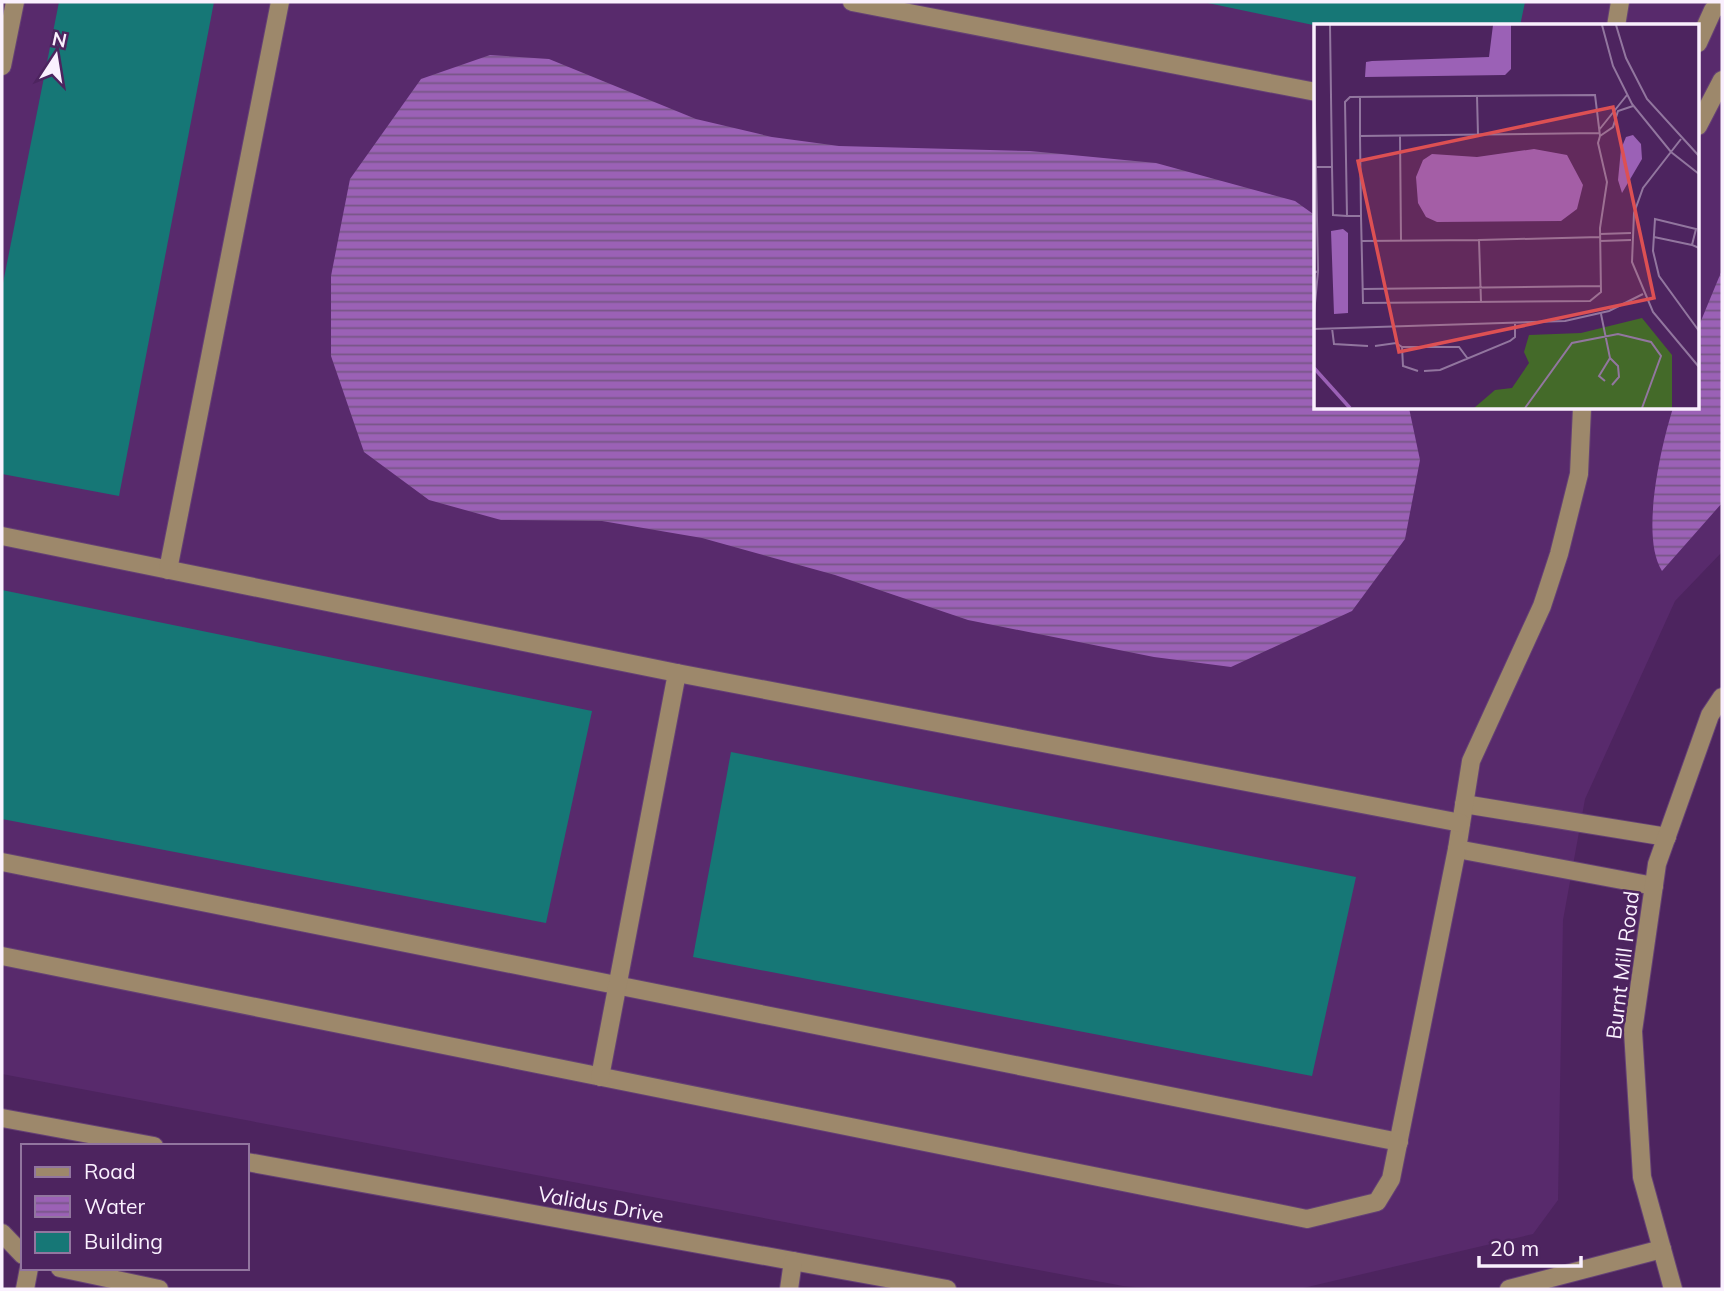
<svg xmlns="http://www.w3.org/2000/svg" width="1724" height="1291" font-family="Mulish,sans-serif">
  <defs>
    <pattern id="water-rules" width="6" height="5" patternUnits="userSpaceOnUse" patternTransform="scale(1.75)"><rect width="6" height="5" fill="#9b61b6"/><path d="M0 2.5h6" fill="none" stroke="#775686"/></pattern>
  </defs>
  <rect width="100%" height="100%" fill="#4d245f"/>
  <path fill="#582a6c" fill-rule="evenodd" d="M2,2h1720v550l-47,49 -90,198 -22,121 -5,280 -25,34 -234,55h-140l-36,-3 -1121,-212zM1316,26h382v382h-382z"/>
  <g fill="url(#water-rules)">
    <path d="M490,55l59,4 147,60 76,18 67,9 191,5 126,12 139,38 21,15v192h93l11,52 -15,79 -53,72 -121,56 -77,-10 -186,-37 -133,-45 -133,-37 -100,-17 -101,-1 -72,-20 -65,-48 -33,-96v-80l19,-97 71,-100z"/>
    <path d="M1722,270v233l-60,68c-22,-34 -1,-125 11,-163h25v-80z"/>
  </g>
  <g fill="#167776">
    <path d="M59,2h155l-95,494 -117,-22v-186z"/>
    <path d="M1203,2h322l-5,24h-202z"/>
    <path d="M2,590l590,121 -46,212 -544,-104z"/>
    <path d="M731,752l625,125 -44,199 -619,-119z"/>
  </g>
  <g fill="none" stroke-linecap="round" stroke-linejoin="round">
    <defs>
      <g id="minor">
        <path d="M852,2l464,90"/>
        <path d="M1616,26l4,-24"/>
        <path d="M1698,43l15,-33 9,-6"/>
        <path d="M2,66l13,-64"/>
        <path d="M1698,126l24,-46"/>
        <path d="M2,536l675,137"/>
        <path d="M168,570l112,-568"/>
        <path d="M1464,804l203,33"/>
        <path d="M1457,849l197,37"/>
        <path d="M2,862l1397,280"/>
        <path d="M2,956l1305,263 70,-17 14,-23 66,-330 14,-88 71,-155 17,-52 20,-80 3,-66"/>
        <path d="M600,1077l77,-404 784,150"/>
        <path d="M2,1118l152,28"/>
        <path d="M247,1162l700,127"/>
        <path d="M2,1233l21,22"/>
        <path d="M60,1268l99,21"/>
        <path d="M25,1289l4,-21"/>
        <path d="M789,1289l4,-28"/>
        <path d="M1509,1289l153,-40"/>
        <path d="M1673,1289l-31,-112 -9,-146 24,-167 53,-149 12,-18"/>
      </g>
    </defs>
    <use href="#minor" stroke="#654175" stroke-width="20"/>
    <use href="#minor" stroke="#9d886b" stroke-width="18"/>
  </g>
  <g text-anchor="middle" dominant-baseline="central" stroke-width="5" stroke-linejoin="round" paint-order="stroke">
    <g font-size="21" fill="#faf0fe" stroke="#4d245f">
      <text transform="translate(1622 965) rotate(-83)">Burnt Mill Road</text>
      <text transform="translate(601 1204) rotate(10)">Validus Drive</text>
    </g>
  </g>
  <g transform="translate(1314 24)">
    <rect width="385" height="385" fill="#4d245f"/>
    <path d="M328,294l30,37v53h-198l21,-18 17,-2 17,-25 -5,-11 5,-17 52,-2z" fill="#446a29"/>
    <path d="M179,1h18v44l-6,6 -140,2 1,-15 6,-1 117,-4zM319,111l8,9 1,15 -20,34 -4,-13 3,-31 5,-12zM220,125l33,6 16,30 -6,24 -16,12 -124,1 -11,-5 -8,-14 -2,-26 7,-17 9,-6 45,3zM29,205l5,4v80l-14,1 -3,-83z" fill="#9b61b6"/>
    <path fill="none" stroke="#9b61b6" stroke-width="3.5" d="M0,344l36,40"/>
    <path fill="none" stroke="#92769f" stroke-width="2" d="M16,1l2,142M288,1l11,41 19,38 39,48 28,22M302,1l10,33 21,41 52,57M0,42l4,205 -4,2M163,72l1,39M46,73v39M285,106l28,-35M86,112l1,104M286,112l13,-9 5,-16 15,-5M367,115l-38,49 -9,25 -2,49 21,50 46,55M0,143h18l1,48 14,1M47,192l2,87 227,-2 11,-9 -1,-64 7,-46 -9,-39 2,-7 -5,-41 -245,2 -5,5 2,114h14l-1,-80 239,-3M286,210l31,-1M340,213l38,8M48,217l117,-1M286,217l31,-1M385,224l-7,-3 4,-16 -41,-10 -2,32 6,25 40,55M49,265l238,-3M167,278l-2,-62 121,-3M0,290l4,-43M287,290l9,44 -11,18 6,5M18,304l2,16 34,2M0,305l251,-8 44,-10 34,-17M61,322l21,-3 6,4 1,19 15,5M88,323h57l9,12M296,334l8,8 1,11 -7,8M110,347l16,-1 70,-29 5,-4v-14M211,384l47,-65 46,-9 33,8 10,14 -19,52"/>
    <path fill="#dd5053" fill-opacity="0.15" stroke="#dd5053" stroke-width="3.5" d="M299,83l41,191 -255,54 -41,-191z"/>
    <rect width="385" height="385" fill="none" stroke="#faf0fe" stroke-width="3.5"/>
  </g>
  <rect width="1724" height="1291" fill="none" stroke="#faf0fe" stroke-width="7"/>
  <rect x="21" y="1144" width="228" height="126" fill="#4d245f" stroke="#92769f" stroke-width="2"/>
  <rect x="35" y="1167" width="35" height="10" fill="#9d886b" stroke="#92769f" stroke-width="2"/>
  <text x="84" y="1179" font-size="21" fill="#faf0fe">Road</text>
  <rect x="35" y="1196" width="35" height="21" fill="url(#water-rules)" stroke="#92769f" stroke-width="2"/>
  <text x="84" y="1214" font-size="21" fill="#faf0fe">Water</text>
  <rect x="35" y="1232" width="35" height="21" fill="#167776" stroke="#92769f" stroke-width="2"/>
  <text x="84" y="1249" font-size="21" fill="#faf0fe">Building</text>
  <g transform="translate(56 56) rotate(12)" stroke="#4d245f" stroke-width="5" paint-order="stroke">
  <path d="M0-5L12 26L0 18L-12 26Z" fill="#faf0fe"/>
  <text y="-10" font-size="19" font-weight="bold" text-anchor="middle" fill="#faf0fe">N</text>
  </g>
  <path d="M1479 1256v10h102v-10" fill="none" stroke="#faf0fe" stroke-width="3.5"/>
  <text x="1490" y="1256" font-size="21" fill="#faf0fe" stroke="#4d245f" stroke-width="5" paint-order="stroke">20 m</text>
</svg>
